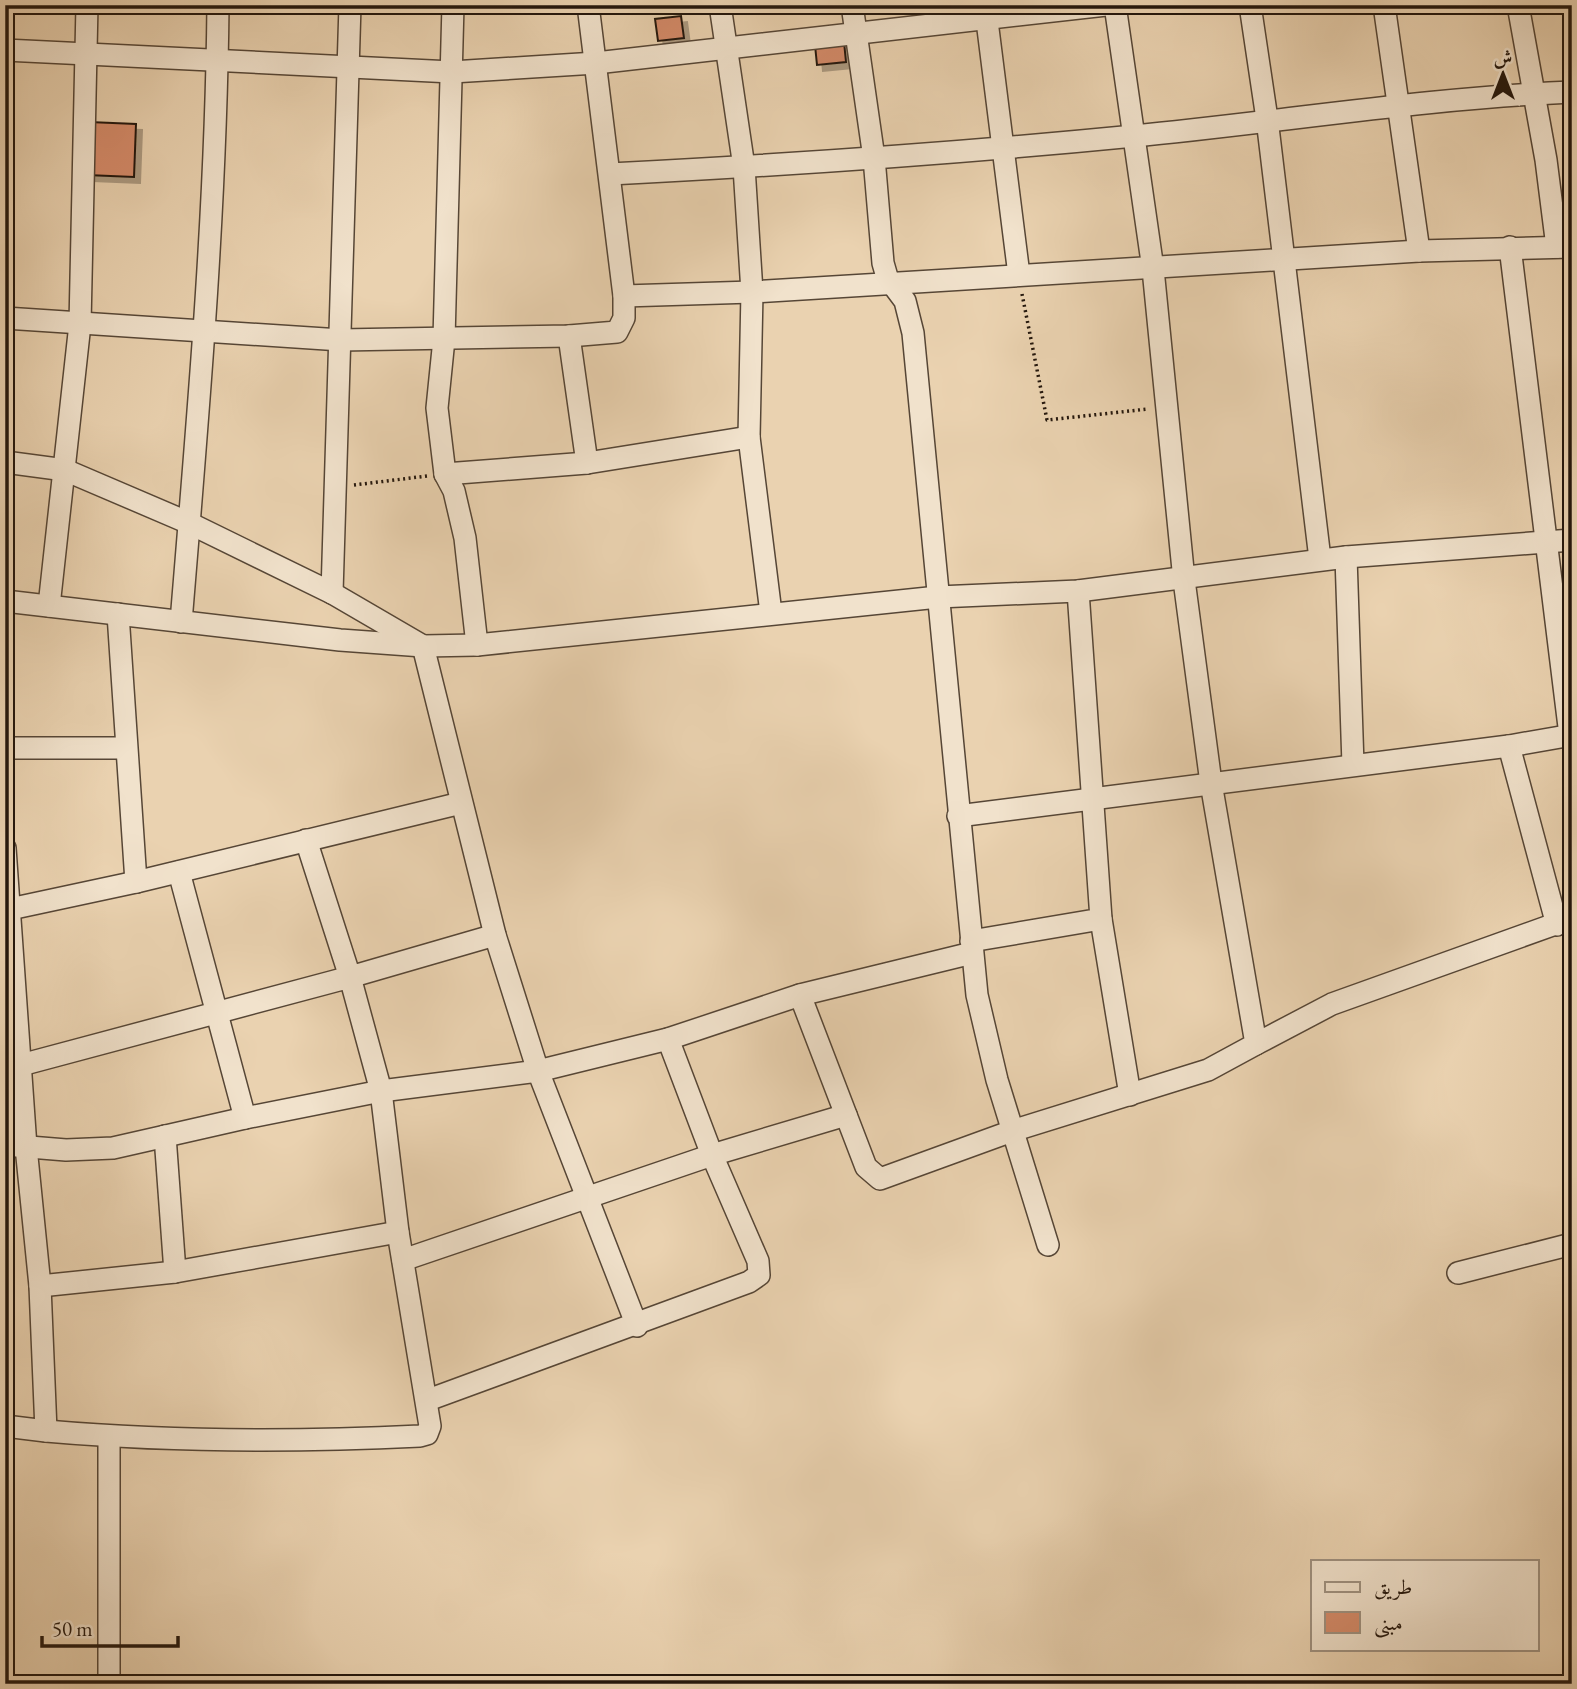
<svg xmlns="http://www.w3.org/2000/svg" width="1577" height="1689" font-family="'EB Garamond',Amiri,serif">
  <defs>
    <filter id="shadow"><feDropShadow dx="6" dy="6" stdDeviation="0" flood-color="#0004"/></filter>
  </defs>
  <rect width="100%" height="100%" fill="#ead2b0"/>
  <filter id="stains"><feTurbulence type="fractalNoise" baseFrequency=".00286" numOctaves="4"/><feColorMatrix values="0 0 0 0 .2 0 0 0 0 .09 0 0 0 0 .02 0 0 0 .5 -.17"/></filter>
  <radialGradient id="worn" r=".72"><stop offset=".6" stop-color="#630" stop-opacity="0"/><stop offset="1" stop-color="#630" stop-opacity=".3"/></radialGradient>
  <g fill="#d58b6a" stroke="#24170d" stroke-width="2" filter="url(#shadow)">
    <path d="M681,16l3,22 -26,3 -3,-22z"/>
    <path d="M844,42l2,20 -29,3 -2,-20z"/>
    <path d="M89,122l47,2 -2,53 -47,-2z"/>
  </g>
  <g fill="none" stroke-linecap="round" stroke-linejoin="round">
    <defs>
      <g id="street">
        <path d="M453,5l-9,334 -7,69 8,66 9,17 11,47 12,107"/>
        <path d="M720,5l24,162 8,125 -3,145 22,176"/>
        <path d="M852,5l22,153 9,105 4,14 18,24 8,32 64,662 20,85 51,165"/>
        <path d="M985,5l34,270"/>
        <path d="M1250,5l17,114 53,440"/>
        <path d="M1384,5l35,246"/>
        <path d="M1518,5l28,155 11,87"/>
        <path d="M5,50l447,22 144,-9 510,-58"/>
        <path d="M610,174c175,-9 350,-21 524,-38 146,-14 291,-38 438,-44"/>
        <path d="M1510,247l60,488"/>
        <path d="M624,296l128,-4 667,-41 153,-4"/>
        <path d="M5,318l336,22 228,-4 48,-4 7,-14v-22l-36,-291"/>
        <path d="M569,336l18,127"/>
        <path d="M5,462l60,8 124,53 143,70 91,53 72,289 43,136 99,255"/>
        <path d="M445,474l142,-11 162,-26"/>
        <path d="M1346,557l7,208"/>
        <path d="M332,593l18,-588"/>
        <path d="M5,601l335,39 83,6 54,-1 461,-48 140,-6 268,-34 226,-17"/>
        <path d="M49,606l31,-282 7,-319"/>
        <path d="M118,614l18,268"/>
        <path d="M181,622c17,-206 35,-410 37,-617"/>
        <path d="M1509,746l48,179"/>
        <path d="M5,748h121"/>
        <path d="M958,816l551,-70 63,-11"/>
        <path d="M306,840l44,137 145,-42"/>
        <path d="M5,848l21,299 14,139 6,145 -41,-5"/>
        <path d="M179,872l66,246 136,-27 157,-20 130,-32 132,-44 172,-42"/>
        <path d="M10,909l126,-27 325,-79"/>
        <path d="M1101,919l29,176"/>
        <path d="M971,941l130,-22 -23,-328"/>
        <path d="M800,995l66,172 14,12 132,-48 196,-61 48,-26 -45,-261 -27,-203 -31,-311 -38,-264"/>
        <path d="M1256,1044l76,-40 240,-86"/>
        <path d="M21,1065l329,-88 31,114 17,141 32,194 -3,8 -7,2c-124,6 -249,6 -374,-5"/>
        <path d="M165,1136l10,136"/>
        <path d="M5,1145l61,5 47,-2 132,-30"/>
        <path d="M403,1260l309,-105 134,-40"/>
        <path d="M1458,1273l114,-29"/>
        <path d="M40,1286l135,-14 223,-40"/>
        <path d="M428,1400l321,-118 10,-7 -1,-14 -46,-106 -44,-116"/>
        <path d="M109,1684v-247"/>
      </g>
    </defs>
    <use href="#street" stroke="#564636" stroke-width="24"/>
    <g stroke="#24170d" stroke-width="3.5" stroke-dasharray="2 3.5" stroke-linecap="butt">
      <path d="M1022,294l25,126 101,-11"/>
      <path d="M354,485l73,-9"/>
    </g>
    <use href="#street" stroke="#f1e2cc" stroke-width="21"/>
  </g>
  <rect width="1577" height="1689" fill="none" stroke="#ead2b0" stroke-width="28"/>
  <rect x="7" y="7" width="1563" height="1675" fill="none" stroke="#24170d" stroke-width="3.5"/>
  <rect x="14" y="14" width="1549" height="1661" fill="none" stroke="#24170d" stroke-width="2"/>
  <rect x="1311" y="1560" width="228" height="91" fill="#f1e2cc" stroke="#9f9180" stroke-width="2"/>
  <rect x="1325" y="1582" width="35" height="10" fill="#f1e2cc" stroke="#9f9180" stroke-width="2"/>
  <text x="1374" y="1594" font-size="21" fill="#24170d">طريق</text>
  <rect x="1325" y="1612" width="35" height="21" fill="#d58b6a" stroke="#9f9180" stroke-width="2"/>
  <text x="1374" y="1630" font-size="21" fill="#24170d">مبنى</text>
  <g transform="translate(1503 74)" stroke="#f1e2cc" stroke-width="5" paint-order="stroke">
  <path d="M0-5L12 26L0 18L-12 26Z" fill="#24170d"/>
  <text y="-10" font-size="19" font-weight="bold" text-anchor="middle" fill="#24170d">ش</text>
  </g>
  <path d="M42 1636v10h136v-10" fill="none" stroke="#24170d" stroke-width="3.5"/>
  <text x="52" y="1636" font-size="21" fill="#24170d" stroke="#f1e2cc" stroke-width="5" paint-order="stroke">50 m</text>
  <rect width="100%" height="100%" filter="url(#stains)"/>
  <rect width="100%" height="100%" fill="url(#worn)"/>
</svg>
